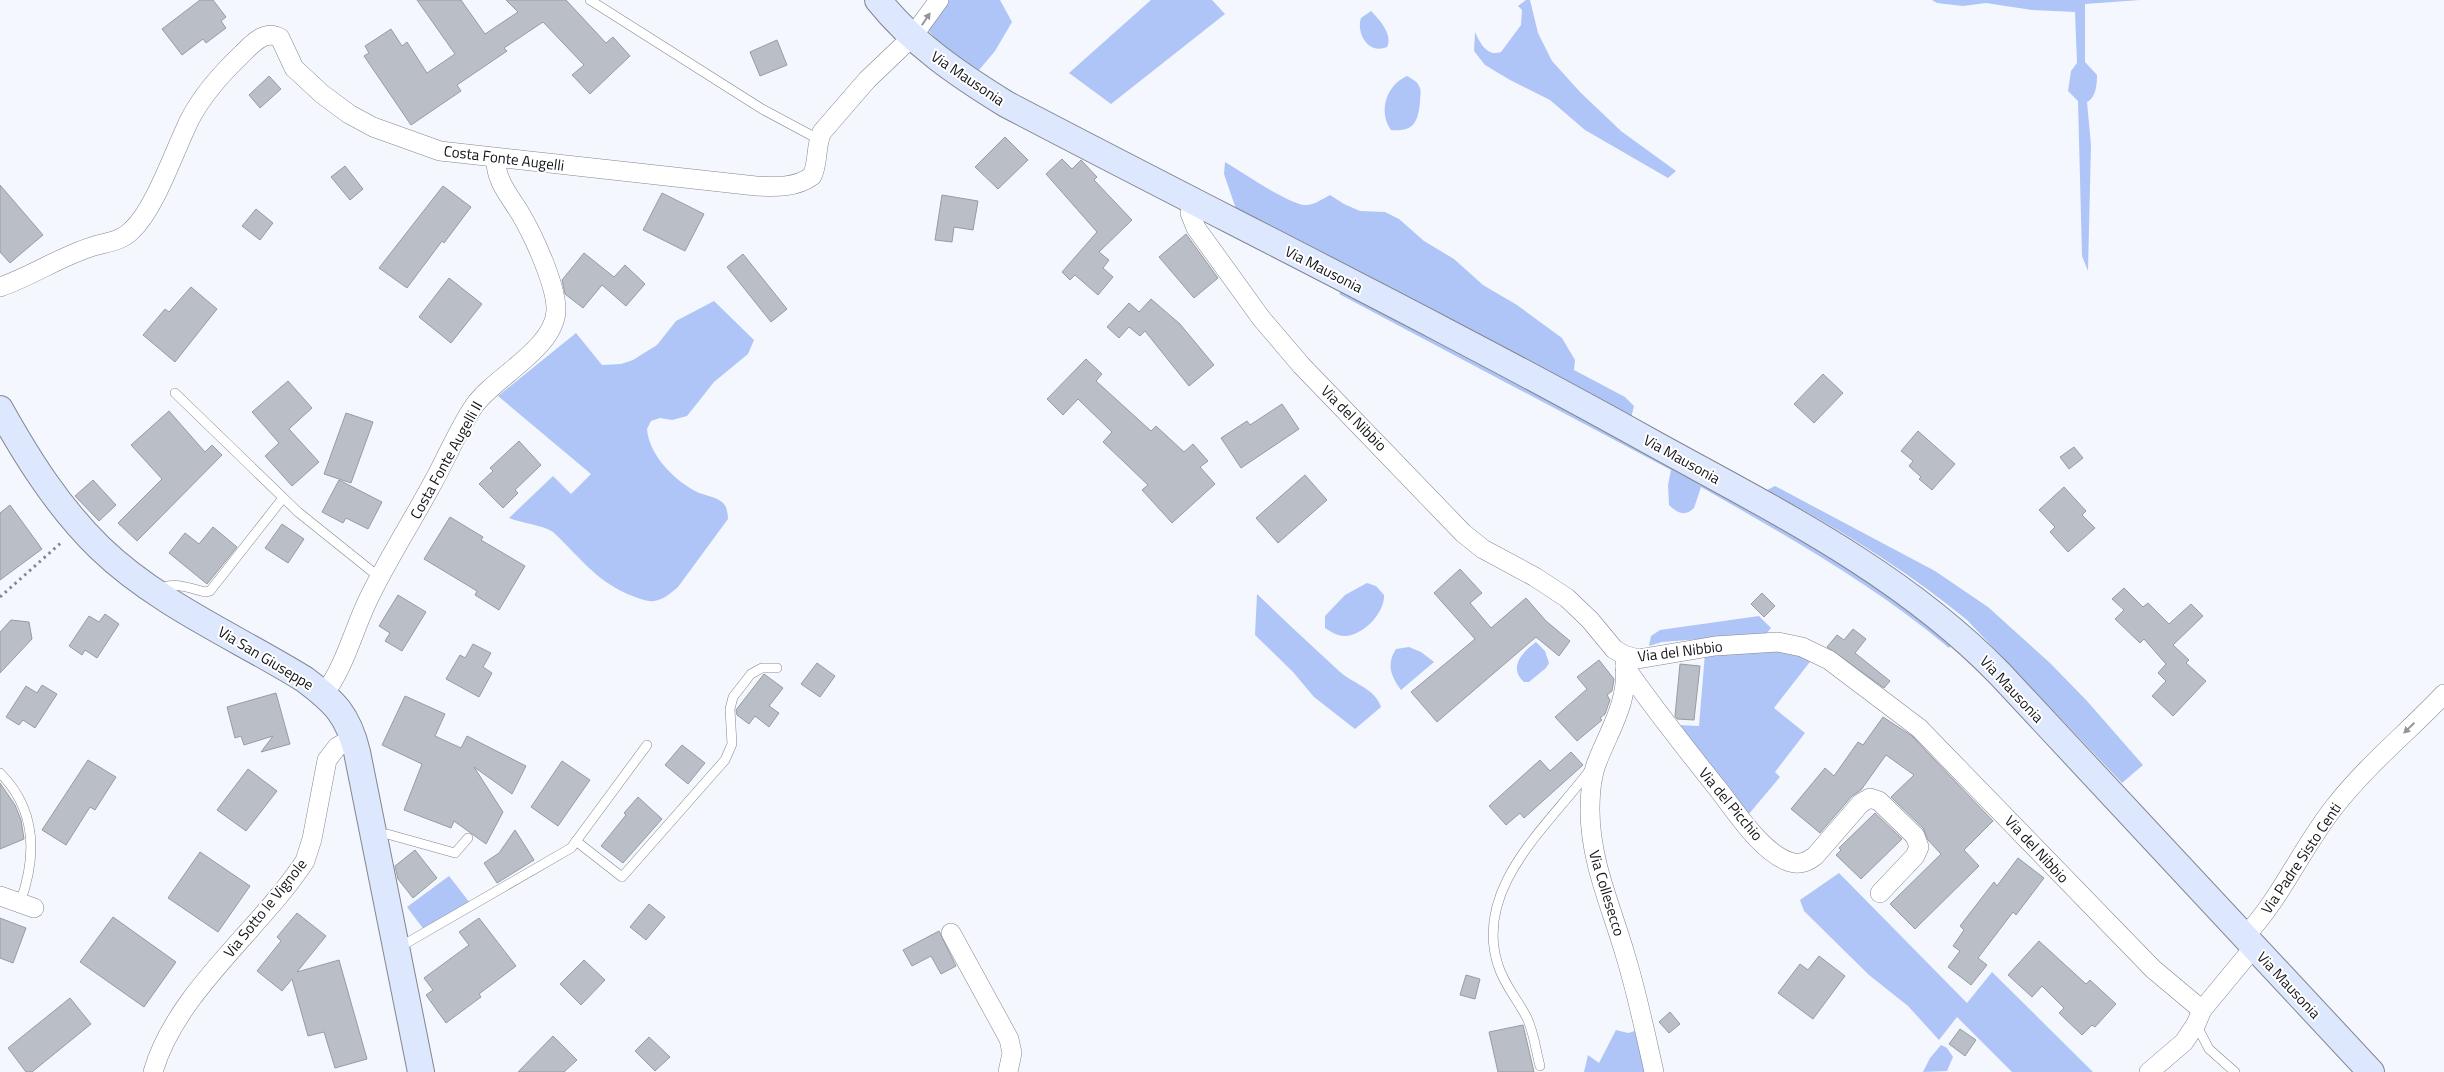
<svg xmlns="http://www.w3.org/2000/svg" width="2444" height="1072" font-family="'Titillium Web',sans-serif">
  <rect width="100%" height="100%" fill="#f4f7fe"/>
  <g fill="#afc5f7">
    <path d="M944,0h56l12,22 -17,29 -16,19 -37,-24 -16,-18z"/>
    <path d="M1151,0h61l13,14 -114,90 -42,-31z"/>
    <path d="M1526,0h4l8,33 14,28 28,31 41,39 55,40 -8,7 -83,-48 -35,-30 -40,-20 -25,-15 -11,-14 1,-19c5,11 12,25 26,20l20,-27 1,-15 -4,-4z"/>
    <path d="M1932,0h208l-55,4v58l12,13c0,9 -1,23 -10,27l4,43 -3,126 -6,-15 -4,-155 -10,-10 3,-20 6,-8 -2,-51 -43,-2 -46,-7 -23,3 -26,-3z"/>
    <path d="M1371,11c9,9 22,24 16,36 -19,8 -31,-14 -26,-29z"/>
    <path d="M1407,76c5,3 10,5 12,10 3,5 1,10 1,16 -2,20 -6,30 -29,28 -13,-18 -5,-45 16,-54z"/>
    <path d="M1225,162c17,10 62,41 79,43 9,1 18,-6 26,-10l14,9 16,7 25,1 14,7 25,22 30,18 29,26 34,20 45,33 13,22 -1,10 51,27 9,9 -3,12 -395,-209 -12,-35z"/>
    <path d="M1343,289l445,242 88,55 76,58 -3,4c-76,-64 -162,-112 -248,-161l-7,21c-9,9 -17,5 -25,-3l-1,-20 3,-15 -332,-176z"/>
    <path d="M714,301l40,39 -6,14 -34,28 -27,34 -15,4 -12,-2 -9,3 -4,8c2,27 29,53 52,64 9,3 23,5 27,14 1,3 2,8 2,12l-50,68c-7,6 -15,13 -24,14 -6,1 -13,-2 -19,-4 -38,-14 -54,-39 -82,-65 -13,-8 -29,-8 -44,-14l44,-42 18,18 20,-20 -93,-78 78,-63 26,32 19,-1 12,-4 24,-15 19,-24z"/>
    <path d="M1775,486l160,85 53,36 62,56 37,38 56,64 -21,18 -155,-163c-62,-51 -130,-92 -200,-130z"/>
    <path d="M1367,583l9,3 8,9c1,18 -22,42 -41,41 -7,-1 -12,-4 -18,-8v-12l20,-21z"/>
    <path d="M1257,594c27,26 54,51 82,77 14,13 36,17 42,36l-26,22 -41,-32 -21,-25 -38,-37z"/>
    <path d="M1759,616l12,12 -5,6 -104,8 -13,4 2,-10 9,-6z"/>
    <path d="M1536,642l9,9 4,12 -3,5 -17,14h-5c-16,-14 -2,-30 12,-40z"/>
    <path d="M1409,647l12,5 13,10 -33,28c-10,-14 -15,-25 -5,-41z"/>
    <path d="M1770,647l43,11 -39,50 31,25 -30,39 5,5 -32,38 -72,-90 23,1 6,-73z"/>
    <path d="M1839,873l128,130 25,-31 101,100h-81l-55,-55 -18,23 -31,-34 -39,-31 -65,-64 -4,-11z"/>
    <path d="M449,876l21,27 -45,28 -18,-24z"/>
    <path d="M1616,1030l12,3 7,-2 11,41h-62l4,-17 11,8z"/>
    <path d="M1941,1045l6,3 6,9 -6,14 -24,1 7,-14z"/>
  </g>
  <g fill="#babec6" stroke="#979ba2">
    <path d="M200,0h13l13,17 -5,4 5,7 -20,15 -3,-4 -21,16 -20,-26z"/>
    <path d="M417,0h44l24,34 33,-22 -12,-12h60l40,43 7,-6 17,19 -40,38 -18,-19 12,-10 -41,-43 -39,26 3,3 -50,34 4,6 -50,34 -47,-69 5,-3 -4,-7 26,-17 11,17 5,-4 20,31 28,-19z"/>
    <path d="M777,40l10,25 -27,11 -10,-24z"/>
    <path d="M269,76l12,13 -21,19 -11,-13z"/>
    <path d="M1005,137l23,23 -30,29 -23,-22z"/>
    <path d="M1062,159l10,10 9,-9 16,17 -3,3 38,40 -33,32 10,8 -6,8 10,9 -15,18 -23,-20 -5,5 -8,-8 35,-40 -51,-58z"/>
    <path d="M345,166l18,23 -13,11 -19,-23z"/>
    <path d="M0,185l43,50 -33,28 -10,-11z"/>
    <path d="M443,186l28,21 -27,36 -2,-2 -35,47 -28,-20z"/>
    <path d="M662,193l42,21 -19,37 -42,-21z"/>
    <path d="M942,195l36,6 -5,29 -19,-3 -2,15 -17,-2z"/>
    <path d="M256,209l17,14 -13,17 -18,-14z"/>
    <path d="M1186,234l32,44 -24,20 -35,-41z"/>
    <path d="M584,253l30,24 11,-12 20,19 -19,22 -24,-21 -19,23 -18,-14 -3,-14z"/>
    <path d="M743,254l44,55 -16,13 -44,-55z"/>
    <path d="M449,278l33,26 -31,39 -32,-26z"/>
    <path d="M191,287l26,22 -42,53 -32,-27 22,-26 4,3z"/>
    <path d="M1151,299l29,25 34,41 -25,21 -44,-55 -5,5 -11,-9 -10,11 -12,-11 22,-24 10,9z"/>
    <path d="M1086,359l16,15 -6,7 55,50 5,-5 28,26 9,-8 15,17 -8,6 15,17 -43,39 -30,-33 6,-5 -45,-43 9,-10 -34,-33 -15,16 -16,-16z"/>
    <path d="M1823,374l20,19 -29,30 -20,-19z"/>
    <path d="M288,381l24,27 -23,21 30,33 -27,24 -27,-30 14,-13 -27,-31z"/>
    <path d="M1282,404l17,25 -58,39 -20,-30 26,-17 3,4z"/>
    <path d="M169,411l36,41 7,-7 10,10 -85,86 -19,-18 44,-44 -31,-34z"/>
    <path d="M346,413l27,9 -22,61 -27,-9z"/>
    <path d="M1918,431l37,33 -23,26 -13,-11 2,-2 -12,-11 4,-5 -12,-10z"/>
    <path d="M519,441l22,24 -26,25 3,3 -15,15 -24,-24 14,-13 -3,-3z"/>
    <path d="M2074,447l9,11 -14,11 -9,-12z"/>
    <path d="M1305,475l22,25 -49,43 -22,-25z"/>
    <path d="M93,480l23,25 -17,16 -24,-25z"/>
    <path d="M339,480l43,22 -14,27 -22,-11 -3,5 -21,-11z"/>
    <path d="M2064,487l22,24 -4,4 13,13 -27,24 -18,-20 5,-5 -16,-17z"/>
    <path d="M10,505l32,44 -42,31v-67z"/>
    <path d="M450,517l33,20 -2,3 44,26 -26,44 -24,-15 2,-4 -53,-32z"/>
    <path d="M282,524l22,15 -16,24 -23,-15z"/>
    <path d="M213,527l24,20 -30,37 -38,-31 16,-20 14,11z"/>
    <path d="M1460,569l22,24 -12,10 21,25 35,-30 20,23 24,20 -11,15 -23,-19 -99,85 -26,-30 64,-53 -41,-46z"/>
    <path d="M2124,588l19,19 5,-4 21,21 22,-20 12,12 -30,29 16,15 -3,3 20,18 -33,35 -21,-20 14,-15 -8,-8 8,-9 -22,-25 -4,4 -25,-24 9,-9 -12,-11z"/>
    <path d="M1762,593l13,13 -11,11 -13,-13z"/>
    <path d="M398,595l28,17 -24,39 -17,-10 5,-8 -11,-7z"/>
    <path d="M105,614l14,10 -22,34 -12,-8 -3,5 -13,-9 20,-30 10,6z"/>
    <path d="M11,620l18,2 3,17 -32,34v-41z"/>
    <path d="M1853,629l13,10 -11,14 35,28 -6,7 -57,-41 10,-12 7,5z"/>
    <path d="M473,644l18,9 -8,14 9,6 -13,24 -33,-18 14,-24 5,3z"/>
    <path d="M1599,660l15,19 -2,12 -5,4 3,5 -5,14 -5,4 2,2 -25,21 -22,-24 32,-28 -10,-12z"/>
    <path d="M817,663l18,13 -15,21 -19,-13z"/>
    <path d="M1680,664l20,2 -6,54 -17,-1 -2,-3z"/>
    <path d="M764,674l19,14 -14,18 10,7 -10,14 -14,-11 -6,8 -12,-9 -1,-5z"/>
    <path d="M42,685l15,9 -22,34 -12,-8 -4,5 -13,-8 20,-31 11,7z"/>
    <path d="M276,693l14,51 -29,8 12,-16 -29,9 -3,-9 -6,2 -8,-31z"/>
    <path d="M405,696l40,18 -10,22 26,12 6,-12 59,30 -14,28 -38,-27 29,45 -17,32 -32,-23 -3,7 -47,-18 18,-46 -40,-19z"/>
    <path d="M1883,717l29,19 81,85 -29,29 15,16 -64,63 -25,-25 51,-50 -13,-14 -5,-12 -32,-31 23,-22 -28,-20 -25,35 -9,6 -32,37 -29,-24 34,-41 9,8 24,-34 5,3z"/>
    <path d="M682,745l23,18 -17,21 -23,-19z"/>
    <path d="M1571,752l12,13 -59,53 -4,-5 -14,12 -17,-19 51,-46 10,11z"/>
    <path d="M88,760l28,17 -21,33 -5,-3 -24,38 -24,-15z"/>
    <path d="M562,761l28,19 -32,46 -27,-19z"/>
    <path d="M248,769l29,22 -31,40 -29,-21z"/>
    <path d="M0,783l15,22 6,15 3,19 -24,10z"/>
    <path d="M638,797l24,22 -39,44 -22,-17 25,-31 -2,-2z"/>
    <path d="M1875,813l27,26 -41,40 -25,-24 5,-5 -2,-2z"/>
    <path d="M515,830l19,30 -37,23 -13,-20 15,-10z"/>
    <path d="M415,850l22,28 -24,20 -15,-19 -3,-13z"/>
    <path d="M200,852l50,34 -32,46 -50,-34z"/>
    <path d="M2018,858l26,20 -28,37 -3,-3 -35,46 9,7 -16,20 -23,-18 12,-16 -7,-5 11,-16 -4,-4 34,-44 3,4z"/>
    <path d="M649,904l16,13 -19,23 -16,-13z"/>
    <path d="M297,913l29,23 -29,36 42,-12 28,99 -32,9 -11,-36 -16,4 -16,-57 -10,12 -25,-20 24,-30 -4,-4z"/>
    <path d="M113,917l63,45 -32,45 -64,-45z"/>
    <path d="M0,918l26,10 -13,35 -13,-5z"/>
    <path d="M479,918l37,48 -37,28 2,3 -35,26 -20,-28 7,-5 -9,-12 45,-33 -10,-13z"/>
    <path d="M939,931l17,35 -15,8 -10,-18 -19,10 -9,-16z"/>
    <path d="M2039,941l47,43 4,-4 26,24 -21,23 -3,-2 -10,10 -23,-22 5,-5 -22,-22 -10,11 -24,-22z"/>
    <path d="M1819,956l26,20 -32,43 -35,-26 22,-29 8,6z"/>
    <path d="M584,960l21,20 -24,25 -21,-21z"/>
    <path d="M1466,975l14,4 -5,20 -15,-4z"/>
    <path d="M70,998l21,26 -59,48h-6l-18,-24z"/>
    <path d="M1670,1012l10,12 -11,9 -10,-11z"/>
    <path d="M1523,1025l11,47h-36l-9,-40z"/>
    <path d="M1960,1029l16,11 -11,16 -16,-12z"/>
    <path d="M553,1036l24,24 -13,12h-46z"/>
    <path d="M649,1037l21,20 -15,14 -20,-20z"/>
  </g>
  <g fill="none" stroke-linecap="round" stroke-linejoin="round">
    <defs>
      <g id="service">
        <path d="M590,0l172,109 56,30"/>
        <path d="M175,393l123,119 81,65"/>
        <path d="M159,590c12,-10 33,-1 46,2l5,-1 73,-93"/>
        <path d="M0,773c37,37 37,83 20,130"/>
        <path d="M376,837l11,-3 68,19 13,-15"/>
        <path d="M576,841l46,36 103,-117 7,-16 -2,-35 3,-12 18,-23 11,-6h15"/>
        <path d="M398,948l173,-100 76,-103"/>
        <path d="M2196,1024l13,25 26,23"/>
        <path d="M1540,1066c-4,-15 -6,-33 -13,-48 -9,-18 -23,-33 -29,-53 -25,-77 50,-139 91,-194"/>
      </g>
      <g id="minor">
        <path d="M1194,202l-4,11 6,15 65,90 40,47 162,168 20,16 52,28 32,21 23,22 24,29 10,6 14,4 77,-13 63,-4 24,5 27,13 90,68 234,241 49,41"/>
        <path d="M0,287c32,-11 61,-31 94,-41 14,-4 28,-5 38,-16 23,-21 43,-81 58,-111 13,-25 31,-45 52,-65 10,-10 23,-25 38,-16l14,30 28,26 27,20 24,13 67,24 316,35c19,1 40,2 56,-10 7,-14 3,-30 10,-44l45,-52 45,-43 27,-37"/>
        <path d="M1625,664c4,37 -15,65 -28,98 -6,15 -7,32 -7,48 0,51 21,96 35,144 12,39 20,78 29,118"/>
        <path d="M1625,667c30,43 61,82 93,122 18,23 44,64 72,73 10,3 17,0 25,-6l46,-53 9,-5 9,3 36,35 4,11 -4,9 -35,37"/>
        <path d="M324,694c20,-26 29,-62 43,-92 19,-40 43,-77 64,-116 15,-26 26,-55 43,-80 20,-29 80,-57 82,-95 1,-25 -23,-76 -36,-98 -11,-18 -25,-33 -24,-55"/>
        <path d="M0,896l34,12"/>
        <path d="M951,933l58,106 3,14 -4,19"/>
        <path d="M2244,937c37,-38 58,-90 91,-131 32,-41 73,-74 109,-112"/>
        <path d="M153,1072c23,-80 107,-142 152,-211l7,-22 15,-79 10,-13 16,-9"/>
        <path d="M2149,1072l35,-30 12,-18 6,-14 52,-63"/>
      </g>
      <g id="secondary">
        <path d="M878,0c35,44 81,75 128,104 215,113 433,220 645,338 123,68 250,130 349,232l371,398"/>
        <path d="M0,409c28,50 58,98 100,139 58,56 136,89 204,131 31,23 44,36 53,73l64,320"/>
      </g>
    </defs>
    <use href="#service" stroke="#83868e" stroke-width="10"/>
    <use href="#minor" stroke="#83868e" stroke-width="20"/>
    <use href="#secondary" stroke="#83868e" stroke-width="28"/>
    <path stroke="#86888d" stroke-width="3" stroke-dasharray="2.5 4" stroke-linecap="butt" d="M0,597l63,-56"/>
    <use href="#service" stroke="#fff" stroke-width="9"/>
    <use href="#minor" stroke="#fff" stroke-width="19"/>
    <use href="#secondary" stroke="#dde7fe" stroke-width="26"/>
  </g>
  <defs><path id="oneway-solid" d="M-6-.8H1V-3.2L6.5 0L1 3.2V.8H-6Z" transform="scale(1.25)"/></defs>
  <g fill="#959597">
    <use href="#oneway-solid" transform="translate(926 19) rotate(-56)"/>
    <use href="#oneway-solid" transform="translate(2409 728) rotate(136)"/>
  </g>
  <g text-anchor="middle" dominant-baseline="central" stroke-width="4" stroke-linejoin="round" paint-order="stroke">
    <g font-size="15" fill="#131417" stroke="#fff">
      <text transform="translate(968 78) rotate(34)">Via Mausonia</text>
      <text transform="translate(504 158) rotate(7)">Costa Fonte Augelli</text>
      <text transform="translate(1324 269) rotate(27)">Via Mausonia</text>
      <text transform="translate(1354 418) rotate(45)">Via del Nibbio</text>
      <text transform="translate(1682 459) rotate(29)">Via Mausonia</text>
      <text transform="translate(446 460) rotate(-61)">Costa Fonte Augelli II</text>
      <text transform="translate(1680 651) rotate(-7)">Via del Nibbio</text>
      <text transform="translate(266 658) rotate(31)">Via San Giuseppe</text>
      <text transform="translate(2012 689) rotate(47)">Via Mausonia</text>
      <text transform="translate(1731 804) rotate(50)">Via del Picchio</text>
      <text transform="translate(2037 849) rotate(47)">Via del Nibbio</text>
      <text transform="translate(2301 858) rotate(-56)">Via Padre Sisto Centi</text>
      <text transform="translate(1607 893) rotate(73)">Via Collesecco</text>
      <text transform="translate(265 908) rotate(-51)">Via Sotto le Vignole</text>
      <text transform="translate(2289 985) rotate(47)">Via Mausonia</text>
    </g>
  </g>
</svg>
